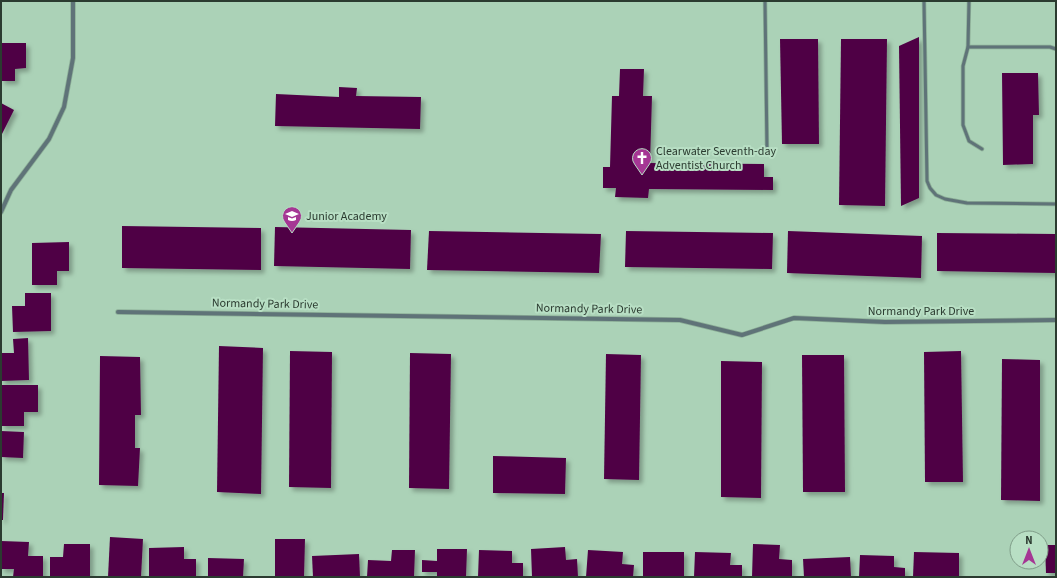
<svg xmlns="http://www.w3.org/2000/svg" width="1057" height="578" font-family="'Source Sans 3',sans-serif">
  <defs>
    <filter id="shadow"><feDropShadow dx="3.5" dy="3.5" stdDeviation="2" flood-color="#0004"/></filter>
  </defs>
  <rect width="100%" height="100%" fill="#abd2b7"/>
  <g fill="#4f0245" filter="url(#shadow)">
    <path d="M919,37v161l-18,8 -2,-160z"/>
    <path d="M780,39h38l1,105h-37z"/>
    <path d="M841,39h46l-2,167 -46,-1z"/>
    <path d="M1,43h25v25l-11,1v12h-14z"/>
    <path d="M620,69h24l-1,27h9l-2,67 114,1v13h9v13l-124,-1 -1,9 -33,-1 1,-9h-13v-21h7l2,-71h7z"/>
    <path d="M1002,73h36l1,42h-6v49l-30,1z"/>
    <path d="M339,87l18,1 -1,8 65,1 -1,32 -145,-3 1,-32 63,3z"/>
    <path d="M1,103l13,7 -13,26z"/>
    <path d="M122,226l139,2v42l-139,-2z"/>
    <path d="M275,227l136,3 -1,39 -136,-3z"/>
    <path d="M429,231l172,3 -2,39 -172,-3z"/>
    <path d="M626,231l147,2 -1,36 -147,-2z"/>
    <path d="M788,231l134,5 -1,42 -134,-5z"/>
    <path d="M937,233l119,1v39l-119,-2z"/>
    <path d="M69,242v29h-12v14h-25v-42z"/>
    <path d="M25,293h26v38l-38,1 -1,-26h13z"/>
    <path d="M28,338l1,42 -28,1v-28h13l-1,-14z"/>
    <path d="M219,346l44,2 -2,146 -44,-2z"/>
    <path d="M290,351l42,1 -1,136 -42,-1z"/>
    <path d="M961,351l2,131h-38l-1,-130z"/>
    <path d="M410,353l41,1 -2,135 -40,-1z"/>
    <path d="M606,354l35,1 -2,125 -35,-1z"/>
    <path d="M802,355h42l1,137h-42z"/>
    <path d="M100,356l40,1 1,58h-6v33h5l-2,38 -39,-1z"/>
    <path d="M1002,359l38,1v141l-39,-1z"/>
    <path d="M721,361l41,1 -1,136 -40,-1z"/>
    <path d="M1,385h37v27h-14v14h-23z"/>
    <path d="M1,431l23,1 -1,26 -22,-1z"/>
    <path d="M493,456l73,2 -1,36 -72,-1z"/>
    <path d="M1,493h3l-1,27h-2z"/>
    <path d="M110,537l33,2 -2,38h-33z"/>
    <path d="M275,539h30l-1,38h-29z"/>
    <path d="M1,541l28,1 -1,14h15v21h-30l1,-8h-13z"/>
    <path d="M64,544h26v33h-40v-20h13z"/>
    <path d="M753,544l27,1 -1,14 13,1v17h-40z"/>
    <path d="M1045,545h11v28h-10z"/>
    <path d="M184,547v12h12v18h-47v-29z"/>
    <path d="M565,547l1,13 11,-1 1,18h-46l-1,-28z"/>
    <path d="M437,549h30l-1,28h-29v-5h-15v-12l15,1z"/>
    <path d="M392,550h23l-1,27h-47l1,-17 23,1z"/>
    <path d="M479,550l33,1v12h11v14h-45z"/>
    <path d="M588,550l35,2 -1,12 12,1 -1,12h-47z"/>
    <rect x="643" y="552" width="41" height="25"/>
    <path d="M695,552l36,1 -1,12h12v12h-48z"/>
    <path d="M914,552l45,1v24h-46z"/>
    <path d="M359,554l1,23h-47l-1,-21z"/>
    <path d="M860,555l34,1v11l11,1v9h-46z"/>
    <path d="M850,557l1,20h-47l-1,-18z"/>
    <path d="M208,558l36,1 -1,18h-35z"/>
  </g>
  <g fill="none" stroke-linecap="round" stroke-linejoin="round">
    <defs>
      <g id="lane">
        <path d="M765,1l2,149"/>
        <path d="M924,1l3,180 3,7 6,7 9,4 22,4 89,1"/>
        <path d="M969,1l-1,46 -5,19v59l6,16 13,8"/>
        <path d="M968,47h82l6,2"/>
      </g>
      <g id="street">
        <path d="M1,212l10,-22 38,-51 15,-32 9,-49v-57"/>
        <path d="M118,312l562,8 62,15 52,-17 91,4 171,-2"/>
      </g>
    </defs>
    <use href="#lane" stroke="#8cae97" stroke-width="4.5"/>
    <use href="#street" stroke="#8cae97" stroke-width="5.5"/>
    <use href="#lane" stroke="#5f7378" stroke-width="3"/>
    <use href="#street" stroke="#5f7378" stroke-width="4"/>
  </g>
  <defs>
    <symbol id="church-pin" viewBox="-11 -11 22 30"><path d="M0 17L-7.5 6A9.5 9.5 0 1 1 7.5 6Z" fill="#a53694" stroke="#b8dfc4"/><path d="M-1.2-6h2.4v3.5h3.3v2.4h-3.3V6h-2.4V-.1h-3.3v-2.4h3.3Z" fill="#fff"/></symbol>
    <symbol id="school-pin" viewBox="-11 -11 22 30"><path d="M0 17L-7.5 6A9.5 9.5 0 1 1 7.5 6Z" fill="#a53694" stroke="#b8dfc4"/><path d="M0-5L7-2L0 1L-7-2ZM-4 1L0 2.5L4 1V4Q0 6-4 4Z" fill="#fff"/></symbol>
  </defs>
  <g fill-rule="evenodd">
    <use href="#church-pin" x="631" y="147" width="22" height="30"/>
    <use href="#school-pin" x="281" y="205" width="22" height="30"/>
  </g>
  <g text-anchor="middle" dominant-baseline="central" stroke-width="4" stroke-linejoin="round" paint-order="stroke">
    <g font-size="12" fill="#2b3b30" stroke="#b8dfc4" text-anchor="start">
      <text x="656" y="151">Clearwater Seventh-day<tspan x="656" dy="14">Adventist Church</tspan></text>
      <text x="306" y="216">Junior Academy</text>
    </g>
    <g font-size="12" fill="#2b3b30" stroke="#b8dfc4">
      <text transform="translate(265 304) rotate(1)">Normandy Park Drive</text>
      <text transform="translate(589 309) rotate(1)">Normandy Park Drive</text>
      <text x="921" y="311">Normandy Park Drive</text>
    </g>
  </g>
  <rect width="1057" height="578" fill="none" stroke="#2b3b30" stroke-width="4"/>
  <g transform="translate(1029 550)"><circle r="19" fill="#b8dfc4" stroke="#809d89"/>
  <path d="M0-3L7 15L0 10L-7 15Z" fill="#a53694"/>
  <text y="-6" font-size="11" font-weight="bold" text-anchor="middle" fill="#2b3b30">N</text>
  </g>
</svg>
